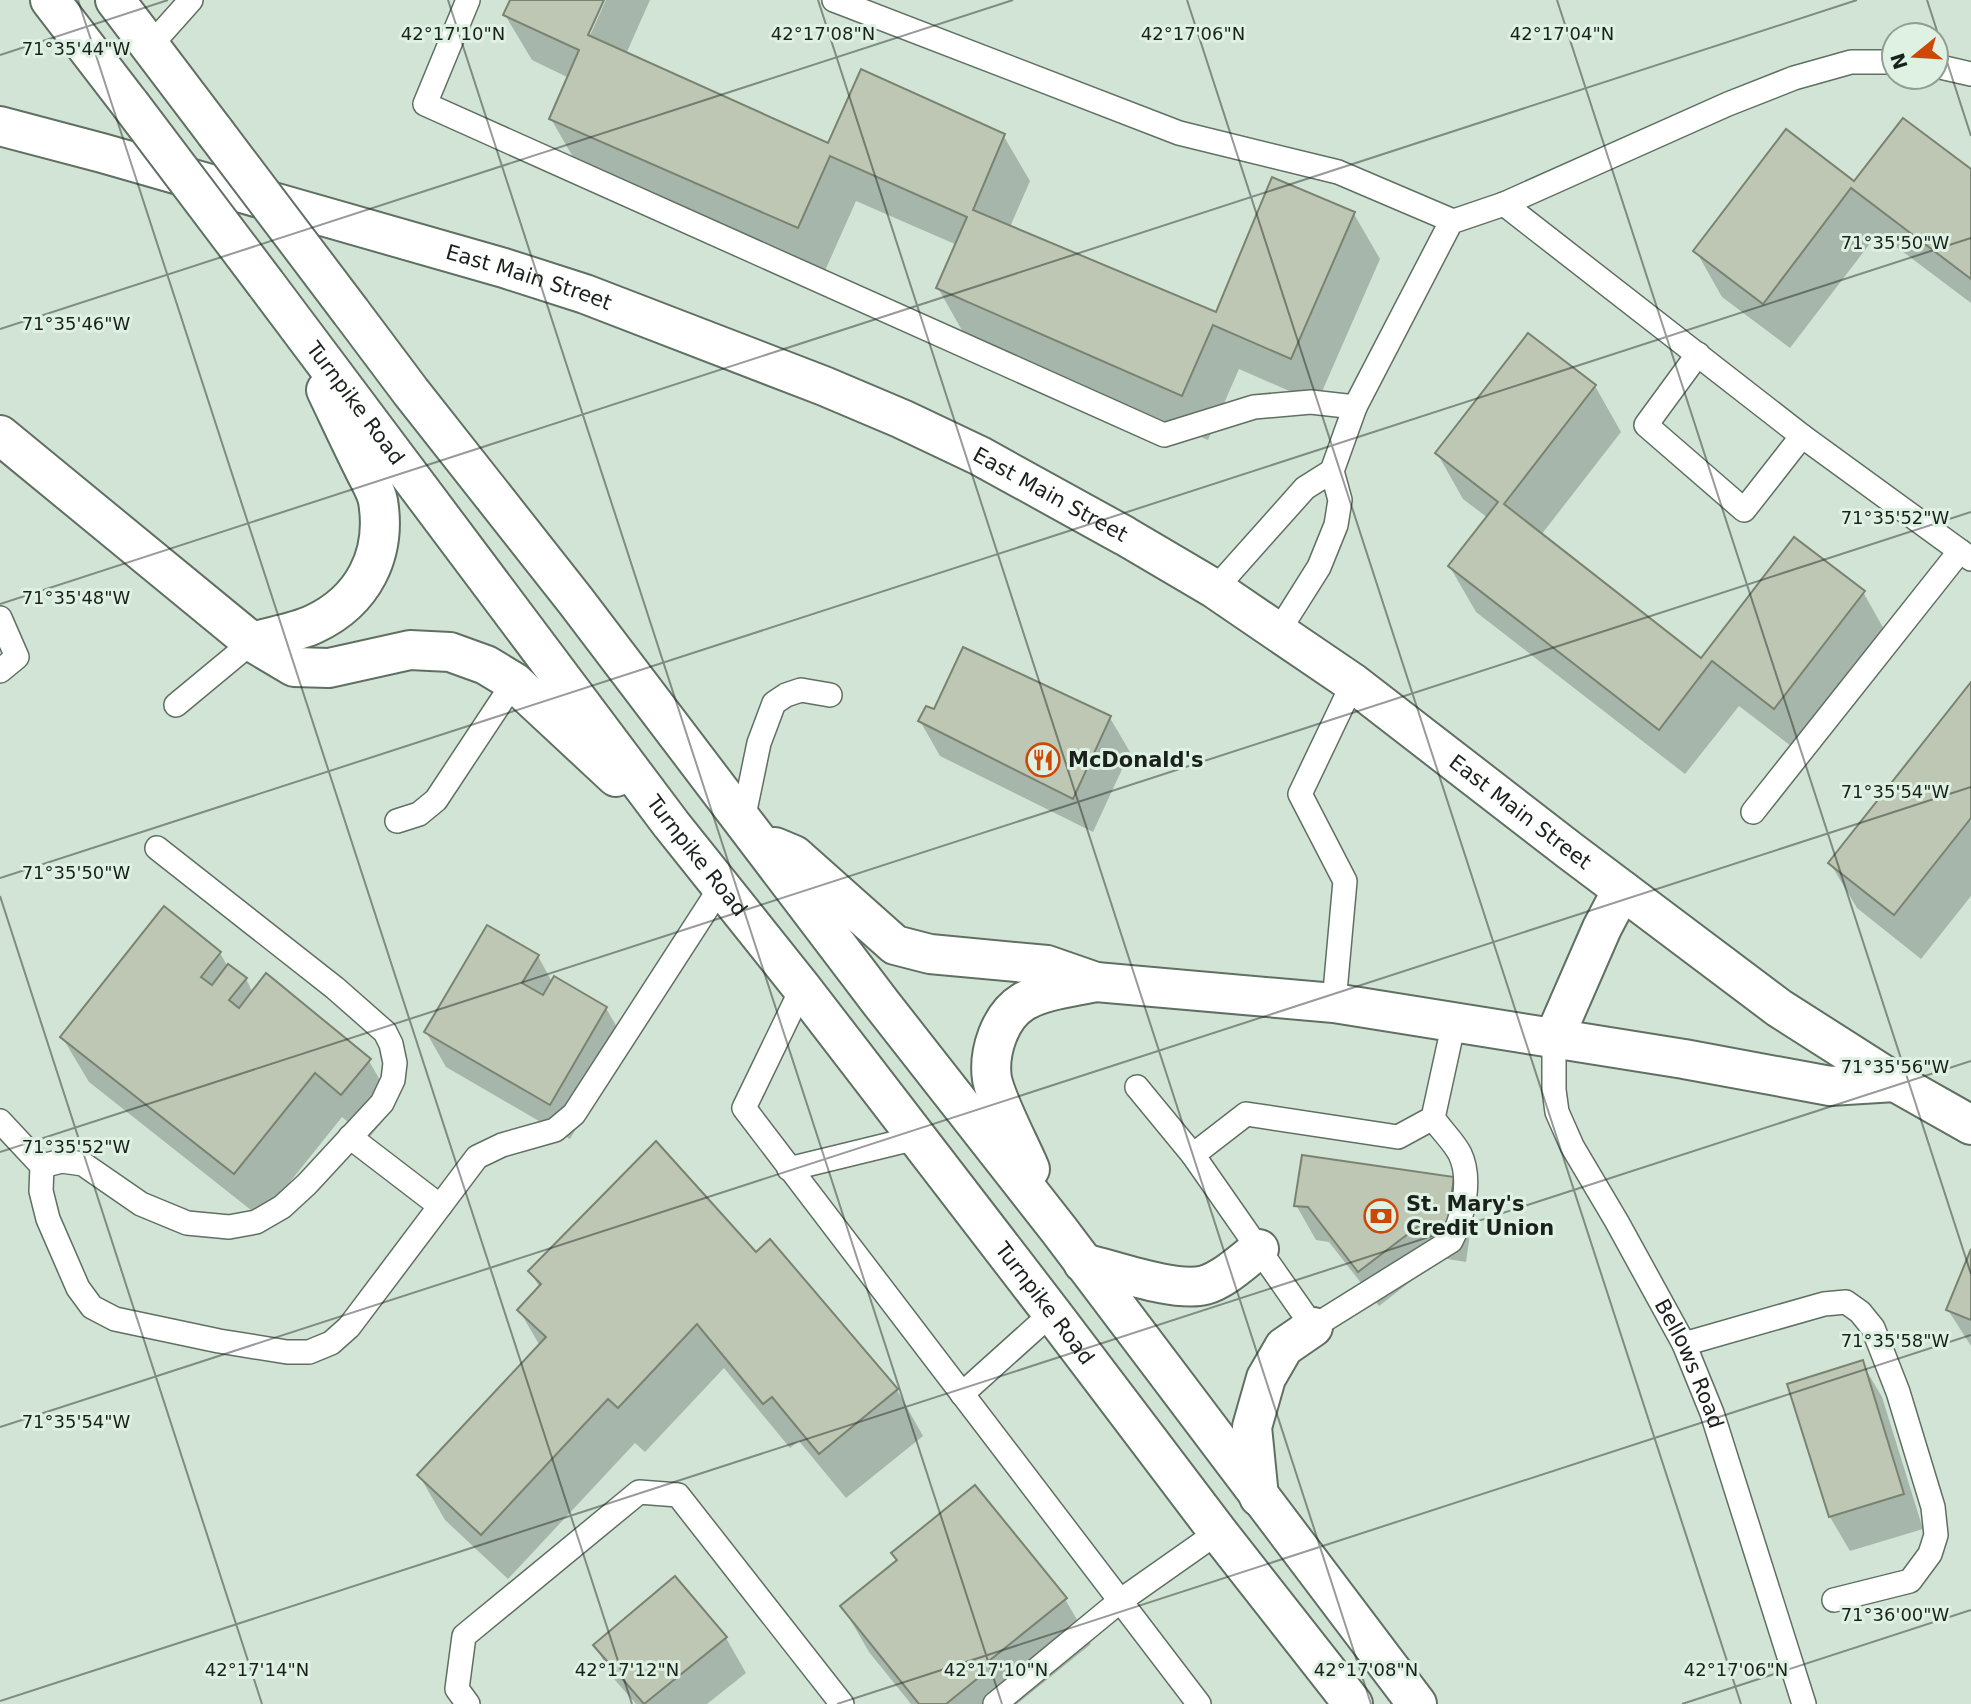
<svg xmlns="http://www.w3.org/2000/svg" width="1971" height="1704" font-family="'DejaVu Sans',sans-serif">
  <rect width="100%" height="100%" fill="#d1e4d5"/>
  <g fill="#0003">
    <path d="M512,0h90l-19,42 3,2 20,-44h44l-24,54 203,91 174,-10 27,46 -20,46 206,87 138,-100 26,45 -63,144 -78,-34 -31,71 -244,-106 -26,-46 19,-43 -101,-44 -32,72 -247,-109 -26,-45 18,-41 -37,-18 -27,-45z"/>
    <path d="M1971,172v131l-93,-70 -88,115 -68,-51 -26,-46 159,-67z"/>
    <path d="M1595,386l26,46 -80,103 160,125 162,-68 26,46 -89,115 -61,-47 -54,68 -209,-162 -26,-45 38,-49 -25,-19 -26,-46z"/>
    <path d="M1971,685v211l-50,63 -64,-51 -27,-45z"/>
    <path d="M1110,718l20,34 -37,80 -153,-76 -20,-35z"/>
    <path d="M220,953l8,14 18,12 7,14 116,68 26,45 -27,33 -26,-22 -81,101 -172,-136 -27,-45z"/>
    <path d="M538,956l14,26 54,26 20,35 -56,96 -124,-72 -20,-35z"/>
    <path d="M1453,1179l20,34 -7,49 -25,-4 -62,48 -50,-64 -13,-2 -20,-35z"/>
    <path d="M770,1242l127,148 26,46 -77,62 -47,-57 -9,7 -66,-80 -79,84 -10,-9 -127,136 -63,-59 -26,-45 121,-129 -21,-36 21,-22 -10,-17 226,-17z"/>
    <path d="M1971,1254v92l-23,-36z"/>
    <path d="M1862,1363l20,34 41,132 -73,22 -20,-34 -40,-132z"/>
    <path d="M893,1553l172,46 26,45 -74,60h-106l-42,-52 -26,-45 55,-45z"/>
    <path d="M674,1578l52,60 20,35 -39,31h-71l-21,-24 -20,-34z"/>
  </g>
  <g fill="#bdc7b4" stroke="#7a8371" stroke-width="2">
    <path d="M510,0h94l-16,35 240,108 33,-74 144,65 -32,76 243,102 56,-135 83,35 -64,147 -78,-34 -31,71 -246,-108 31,-71 -137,-61 -32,72 -249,-109 30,-69 -76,-35z"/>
    <path d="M1903,118l68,51v110l-120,-91 -88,116 -70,-53 93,-122 68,52z"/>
    <path d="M1528,333l68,52 -92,119 197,154 93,-121 71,54 -91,118 -62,-48 -53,69 -211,-164 50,-64 -63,-49z"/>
    <path d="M963,647l148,69 -38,83 -155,-78 8,-15 8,3z"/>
    <path d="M1971,682v136l-77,97 -66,-52z"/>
    <path d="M164,906l57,46 -20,25 11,8 16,-21 19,14 -18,22 10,8 27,-35 105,86 -30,36 -26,-22 -81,101 -174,-137z"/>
    <path d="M487,925l52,30 -17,28 21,12 11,-19 53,31 -57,98 -126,-73z"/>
    <path d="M656,1141l100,111 14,-13 128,150 -79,65 -47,-57 -9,7 -66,-80 -79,84 -10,-9 -127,136 -64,-60 129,-138 -29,-27 24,-26 -13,-13z"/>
    <path d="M1302,1155l152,22 -7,51 -26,-4 -63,48 -50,-65 -14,-1z"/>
    <path d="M1971,1249v71l-25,-10z"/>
    <path d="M1863,1360l41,134 -75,23 -42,-133z"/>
    <path d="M975,1485l92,113 -88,71 4,5 -37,30h-27l-79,-98 57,-46 -6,-7z"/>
    <path d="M675,1576l52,61 -83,67 -51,-59z"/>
  </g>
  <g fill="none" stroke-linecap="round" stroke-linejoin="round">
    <defs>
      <g id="lane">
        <path d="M468,0l-43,104 739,331 90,-28 57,-5 44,5 96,-185 53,-18 224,-100 66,-26 57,-16h43"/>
        <path d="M834,0l345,133 159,39 115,49"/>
        <path d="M150,46l41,-46"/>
        <path d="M1936,66l35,8"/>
        <path d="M1504,204l298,232 169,123"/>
        <path d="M1698,354l-52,71 98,85 58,-74"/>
        <path d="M1215,589l90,-101 27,-17"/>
        <path d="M0,618l17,39 -17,14"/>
        <path d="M1278,632l41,-65 17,-42 4,-25 -8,-29 23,-64"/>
        <path d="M176,705l76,-63"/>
        <path d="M1753,812l207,-261"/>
        <path d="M743,820l16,-77 15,-40 12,-8 15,-5 29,5"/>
        <path d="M397,821l22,-7 17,-14 78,-118"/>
        <path d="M802,988l-58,120 455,596"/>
        <path d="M1334,1003l11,-122 -45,-87 53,-111"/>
        <path id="s1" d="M1554,1038v52l3,22 15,34 45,76 67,122 28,69 92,291"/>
        <path d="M1137,1087l56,68"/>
        <path d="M1433,1118c8,12 21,24 27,36 12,25 3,64 -9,87l-138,86 -120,-172 53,-41 152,23 35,-19 21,-96"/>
        <path d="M0,1121l42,45 -1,25 7,28 30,69 14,19 23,12 104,22 68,11h22l22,-9 18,-16 128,-170 25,-12 53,-15 19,-16 148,-229"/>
        <path d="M350,1137l90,69"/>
        <path d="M42,1166l20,-5 21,3 58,40 46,19 42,4 27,-5 26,-15 25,-23 75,-81 11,-23 2,-17 -4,-19 -6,-12 -50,-44 -178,-140"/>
        <path d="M789,1169l127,-31"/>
        <path d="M1684,1344l140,-40 22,-2 14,10 13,16 25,64 35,115 3,28 -6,19 -20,27 -76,19"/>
        <path d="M962,1394l90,-81"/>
        <path d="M468,1704l-11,-15 7,-53 175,-144 39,3 164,209"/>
        <path d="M995,1704l125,-103 98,-69"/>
      </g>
      <g id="secondary">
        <path id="s2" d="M0,126l102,27 402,115 81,26 239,92 78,33 78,37 145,80 90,53 63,43 75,51 216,167 210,158 116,74 76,43"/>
      </g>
      <g id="highway">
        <path d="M50,0l80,104"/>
        <path d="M115,0l100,132"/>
        <path id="s3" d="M266,284l405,540 131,164 250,325 166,219 135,172"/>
        <path d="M351,312l60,80 164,208 306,403 178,227 358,474"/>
        <path d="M0,435l252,207 42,25 35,1 81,-18 40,2 36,13 28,17 102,95"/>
        <path d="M252,642c20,-6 43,-9 62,-18 49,-23 73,-69 64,-123 -2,-11 -10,-23 -15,-34 -13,-26 -25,-52 -37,-77"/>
        <path d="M775,847l19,8 101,90 35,9 117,11 49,17 238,21 350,56 146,27 65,-4"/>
        <path d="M1554,1038l48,-110 20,-38"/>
        <path d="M1030,1169c-10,-24 -33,-66 -38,-90 -4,-27 8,-63 31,-77 20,-12 50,-15 73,-20"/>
        <path d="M1083,1263c31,7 92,30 122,22 20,-6 38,-24 54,-36"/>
        <path d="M1259,1497l-7,-70 14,-49 18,-31 29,-20"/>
      </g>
    </defs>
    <use href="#lane" stroke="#5f7062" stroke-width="26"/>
    <use href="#secondary" stroke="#5f7062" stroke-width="42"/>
    <use href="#highway" stroke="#5f7062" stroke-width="42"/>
    <use href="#lane" stroke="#fff" stroke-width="23"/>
    <use href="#secondary" stroke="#fff" stroke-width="38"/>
    <use href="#highway" stroke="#fff" stroke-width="38"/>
    <defs>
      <g id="highway-bridge">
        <path d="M130,104l136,180"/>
        <path d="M215,132l136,180"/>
      </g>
    </defs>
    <use href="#highway-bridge" stroke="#5f7062" stroke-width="42" stroke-linecap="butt"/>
    <use href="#highway-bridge" stroke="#fff" stroke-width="38"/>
  </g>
  <path fill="none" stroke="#1a211c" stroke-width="2" stroke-opacity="0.45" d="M78,0l554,1704M448,0l554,1704M818,0l553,1704M1187,0l554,1704M1557,0l414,1274M1927,0l44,136M0,55l168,-55M0,329l1013,-329M0,604l1857,-604M0,878l1971,-640M0,896l262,808M0,1152l1971,-640M0,1427l1971,-640M0,1701l1971,-640M837,1704l1134,-369M1682,1704l289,-94"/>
  <defs>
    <symbol id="restaurant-ring" viewBox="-11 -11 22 22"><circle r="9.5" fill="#def1e2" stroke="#cd4806" stroke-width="1.5"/><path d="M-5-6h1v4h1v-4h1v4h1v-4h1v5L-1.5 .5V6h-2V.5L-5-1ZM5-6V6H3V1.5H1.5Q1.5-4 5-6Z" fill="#cd4806"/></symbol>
    <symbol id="bank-ring" viewBox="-11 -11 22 22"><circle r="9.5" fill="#def1e2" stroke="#cd4806" stroke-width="1.5"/><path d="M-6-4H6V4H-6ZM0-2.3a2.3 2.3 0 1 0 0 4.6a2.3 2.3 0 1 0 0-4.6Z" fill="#cd4806"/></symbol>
  </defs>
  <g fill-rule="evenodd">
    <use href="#restaurant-ring" x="1024" y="741" width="38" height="38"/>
    <use href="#bank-ring" x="1362" y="1197" width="38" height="38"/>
  </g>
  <g text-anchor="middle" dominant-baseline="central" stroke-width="6" stroke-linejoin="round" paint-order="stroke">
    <g font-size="21" fill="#1a211c" stroke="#def1e2">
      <text stroke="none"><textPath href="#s2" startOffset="550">East Main Street</textPath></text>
      <text stroke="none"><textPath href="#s3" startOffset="149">Turnpike Road</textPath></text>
      <text stroke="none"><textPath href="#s2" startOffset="1116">East Main Street</textPath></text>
      <text stroke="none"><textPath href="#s2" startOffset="1684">East Main Street</textPath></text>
      <text stroke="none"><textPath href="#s3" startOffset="716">Turnpike Road</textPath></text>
      <text stroke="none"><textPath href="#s3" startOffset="1283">Turnpike Road</textPath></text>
      <text stroke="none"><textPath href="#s1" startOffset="359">Bellows Road</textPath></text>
    </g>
    <g font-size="21" font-weight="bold" fill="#1a211c" stroke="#def1e2" text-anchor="start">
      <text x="1068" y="760">McDonald's</text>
      <text x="1406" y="1204">St. Mary's<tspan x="1406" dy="24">Credit Union</tspan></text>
    </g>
  </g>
  <g font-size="18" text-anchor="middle" fill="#1a211c" stroke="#def1e2" stroke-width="6" stroke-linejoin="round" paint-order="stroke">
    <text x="453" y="40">42°17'10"N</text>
    <text x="823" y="40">42°17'08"N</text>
    <text x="1193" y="40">42°17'06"N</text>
    <text x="1562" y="40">42°17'04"N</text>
    <text x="76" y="55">71°35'44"W</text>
    <text x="1895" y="249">71°35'50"W</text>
    <text x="76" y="330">71°35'46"W</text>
    <text x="1895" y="524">71°35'52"W</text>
    <text x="76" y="604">71°35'48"W</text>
    <text x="1895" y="798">71°35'54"W</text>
    <text x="76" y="879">71°35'50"W</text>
    <text x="1895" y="1073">71°35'56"W</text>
    <text x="76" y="1153">71°35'52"W</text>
    <text x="1895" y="1347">71°35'58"W</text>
    <text x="76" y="1428">71°35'54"W</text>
    <text x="1895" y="1621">71°36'00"W</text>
    <text x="257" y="1676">42°17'14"N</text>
    <text x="627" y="1676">42°17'12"N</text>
    <text x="996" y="1676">42°17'10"N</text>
    <text x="1366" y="1676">42°17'08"N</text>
    <text x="1736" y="1676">42°17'06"N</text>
  </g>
  <g transform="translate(1915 56) rotate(252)"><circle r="33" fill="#def1e2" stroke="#909e93" stroke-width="2"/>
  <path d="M0-5L12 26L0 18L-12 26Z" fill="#cd4806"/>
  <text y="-10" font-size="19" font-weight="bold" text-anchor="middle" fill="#1a211c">N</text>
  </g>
</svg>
